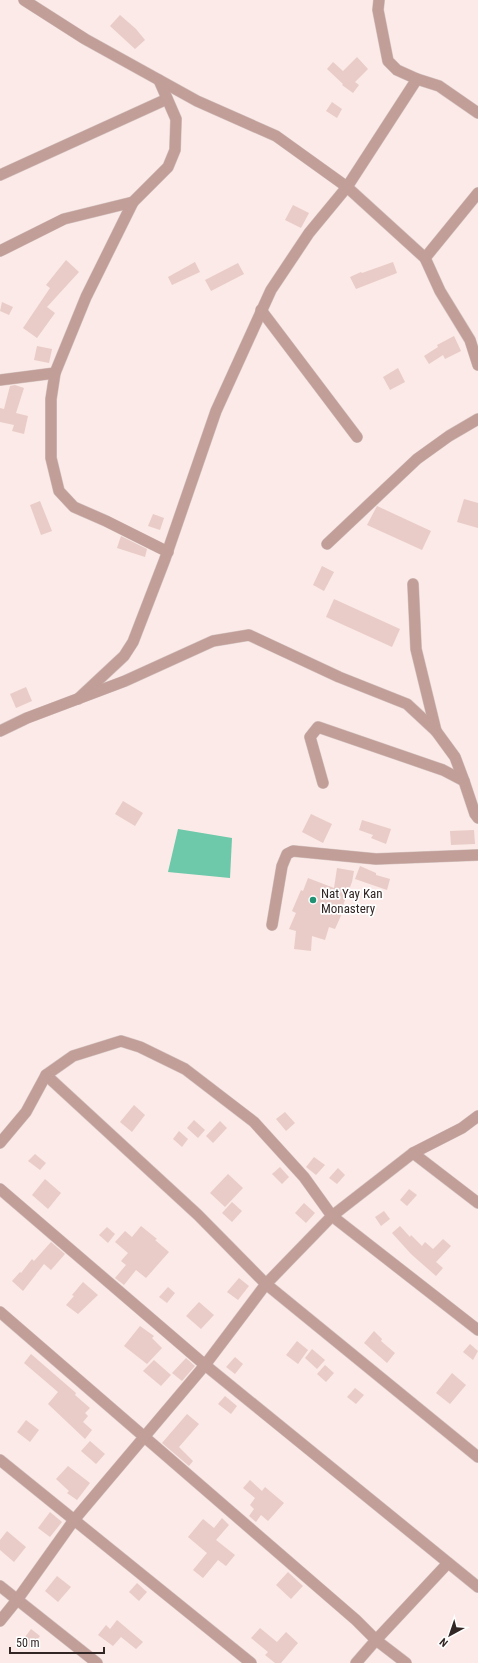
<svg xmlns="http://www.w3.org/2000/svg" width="478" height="1663" font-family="'Roboto Condensed',sans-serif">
  <rect width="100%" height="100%" fill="#fbeae7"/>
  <path fill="#6ec8aa" d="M178,829l54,9 -2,40 -62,-6z"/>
  <g fill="#e9ccc8">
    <path d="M120,15l16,14 9,11 -10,9 -25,-23z"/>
    <path d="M357,57l11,12 -13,13 4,3 -6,8 -11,-8 1,-1 -16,-15 6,-7 10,9z"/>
    <path d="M332,102l10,7 -5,9 -11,-7z"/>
    <path d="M293,205l16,8 -8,15 -16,-8z"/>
    <path d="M66,260l13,12 -32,35 8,6 -18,25 -14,-10 27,-40 -4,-3z"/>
    <path d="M195,262l5,10 -28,13 -4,-8z"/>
    <path d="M393,262l4,11 -41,16 -6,-12 11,-5 1,1z"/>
    <path d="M238,263l6,11 -33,17 -6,-11z"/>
    <path d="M2,302l11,5 -4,8 -9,-4z"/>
    <path d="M454,336l7,15 -16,8 -2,-4 -14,9 -5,-8 14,-9 -1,-2z"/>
    <path d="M37,346l15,3 -3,14 -15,-3z"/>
    <path d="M398,368l7,14 -15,8 -7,-13z"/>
    <path d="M15,385l9,3 -8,25 12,3 -4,18 -12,-3 2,-6 -14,-3v-14l4,1 6,-23z"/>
    <path d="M464,499l14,4v25l-21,-6z"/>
    <path d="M40,501l12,30 -11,4 -11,-30z"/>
    <path d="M377,506l54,25 -9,19 -55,-25z"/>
    <path d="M153,514l11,4 -4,12 -12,-4z"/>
    <path d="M121,536l26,13 -2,8 -28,-9z"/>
    <path d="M322,566l12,6 -10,19 -11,-6z"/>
    <path d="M334,599l66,30 -8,18 -66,-30z"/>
    <path d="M26,687l6,14 -16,7 -6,-14z"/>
    <path d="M123,801l20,12 -8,13 -20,-12z"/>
    <path d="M311,814l21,10 -9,19 -21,-11z"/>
    <path d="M362,820l29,9 -5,15 -15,-6 2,-3 -14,-5z"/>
    <path d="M474,830l1,14 -24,1 -1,-14z"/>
    <path d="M360,866l16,7v2l14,4 -3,11 -32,-11z"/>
    <path d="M337,868l17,3 -2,11 -10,26 2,1 -9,20 -6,-2 -4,13 -13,-4 -1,15 -17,-2 2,-18 -7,-2 7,-16 -4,-2 9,-21 2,1 5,-13 26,10z"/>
    <path d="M134,1105l11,10 -13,17 -12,-10z"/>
    <path d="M285,1112l10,11 -9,8 -10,-12z"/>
    <path d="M194,1120l11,10 -7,8 -11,-10z"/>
    <path d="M220,1121l7,7 -14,15 -7,-7z"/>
    <path d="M179,1131l9,8 -6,8 -9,-8z"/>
    <path d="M35,1154l11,9 -6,7 -12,-9z"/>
    <path d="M314,1157l11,8 -9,10 -10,-8z"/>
    <path d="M280,1167l9,10 -7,7 -10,-10z"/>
    <path d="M338,1168l7,7 -8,9 -8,-6z"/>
    <path d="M228,1174l15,14 -18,19 -15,-14z"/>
    <path d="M45,1179l16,14 -13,16 -16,-14z"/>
    <path d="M409,1189l8,6 -10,11 -7,-6z"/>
    <path d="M232,1202l10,9 -10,11 -10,-9z"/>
    <path d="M304,1203l11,10 -9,10 -11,-10z"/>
    <path d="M384,1211l6,8 -9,7 -6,-9z"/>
    <path d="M141,1226l16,13 -2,1 14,12 -23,26 -10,-8 -12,15 -9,-7 11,-13 -5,-4 7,-8 -13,-11 10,-11 7,6z"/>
    <path d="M400,1226l10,11 1,-2 11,11 3,-4 8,7 10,-10 8,7 -15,16 7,6 -7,8 -25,-22 -19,-21z"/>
    <path d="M107,1227l8,7 -7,9 -9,-8z"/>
    <path d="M51,1242l14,12 -14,16 -7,-6 -21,27 -11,-10 8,-9 1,1 11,-14 2,2z"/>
    <path d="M239,1278l10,8 -11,14 -11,-8z"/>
    <path d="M83,1282l15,13 -20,19 -12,-9 8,-9 -2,-1z"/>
    <path d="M168,1287l7,6 -8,10 -8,-6z"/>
    <path d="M199,1302l15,13 -13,14 -15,-13z"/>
    <path d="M140,1326l14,10 -2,2 10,10 -15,16 -23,-18z"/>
    <path d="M374,1331l8,8 -1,2 14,12 -8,10 -23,-20z"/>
    <path d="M297,1341l11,9 -10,14 -12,-9z"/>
    <path d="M470,1344l8,7 -5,9 -10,-8z"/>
    <path d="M312,1349l13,11 -8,9 -12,-11z"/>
    <path d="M31,1354l45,39 -1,2 15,13 -5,5 3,3 -5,6 9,8 -7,9 -37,-35 10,-12 -34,-29z"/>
    <path d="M235,1357l8,7 -8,10 -9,-7z"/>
    <path d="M186,1358l9,8 -13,15 -10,-8z"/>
    <path d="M154,1360l17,15 -10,11 -18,-15z"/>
    <path d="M325,1365l9,8 -8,9 -9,-8z"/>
    <path d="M452,1373l14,12 -16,19 -14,-11z"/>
    <path d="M355,1388l9,7 -8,9 -9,-7z"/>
    <path d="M225,1396l12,10 -6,8 -13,-10z"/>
    <path d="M187,1414l12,10 -20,23 14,14 -4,5 -27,-23z"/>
    <path d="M26,1420l13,10 -9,12 -13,-10z"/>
    <path d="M90,1441l15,13 -9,10 -15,-13z"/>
    <path d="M68,1466l22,17 -13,17 -10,-7 2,-2 -13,-12z"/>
    <path d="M250,1480l12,11 3,-4 19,16 -16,18 -7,-6 -5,7 -7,-6 5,-7 -4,-4 5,-7 -12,-10z"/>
    <path d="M50,1512l12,10 -12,15 -12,-9z"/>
    <path d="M222,1518l7,7 -13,15 19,15 -9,11 -8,-6 -15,18 -10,-8 14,-17 -19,-16 15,-18 11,9z"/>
    <path d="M7,1531l19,16 -12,15 -14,-12v-10z"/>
    <path d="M288,1572l15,14 -12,13 -15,-14z"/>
    <path d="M57,1576l14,11 -13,15 -13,-11z"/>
    <path d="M137,1583l10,9 -8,9 -10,-9z"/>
    <path d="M117,1620l26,22 -7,7 -15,-12 -8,9 -15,-11 8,-10 4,4z"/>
    <path d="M260,1628l17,14 9,-10 12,11 -17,20h-6l-10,-8 3,-3 -17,-14z"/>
    <path d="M31,1629l9,7 -9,12 -9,-7z"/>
  </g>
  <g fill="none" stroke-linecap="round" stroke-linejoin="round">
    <defs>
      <g id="minor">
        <path d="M24,0l61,39 112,62 79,35 71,51 78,71 15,33 30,49 8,25"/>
        <path d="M379,0l-1,10 10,51 9,9 20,9 22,7 39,27"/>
        <path d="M0,175l167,-76"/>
        <path d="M133,202l-47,95 -31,76 -4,26v59l8,33 15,16 32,14 62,31"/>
        <path d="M0,251l64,-32 69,-17 35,-35 7,-17 1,-31 -17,-39"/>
        <path d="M425,258l53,-65"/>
        <path d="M261,310l96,127"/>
        <path d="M0,380l55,-7"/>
        <path d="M327,544l90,-85 32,-23 29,-17"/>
        <path d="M413,584l3,65 20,82"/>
        <path d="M78,699l46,-43 9,-14 32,-83 51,-148 55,-121 38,-57 38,-46 70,-108"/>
        <path d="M0,731l27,-13 98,-37 88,-40 36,-6 90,42 68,27 29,27 19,26 9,24"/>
        <path d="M323,783l-13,-46 8,-10 125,43 21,11 11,33 3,4"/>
        <path d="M272,925l10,-59 5,-12 6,-3 83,8 102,-4"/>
        <path d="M46,1075l152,140 68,69 212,173"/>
        <path d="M0,1143l26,-31 20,-37 27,-19 48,-15 19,6 45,22 69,53 50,55 28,39 146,114"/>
        <path d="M413,1153l65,50"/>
        <path d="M0,1189l205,176 273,222"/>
        <path d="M0,1312l356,308 20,20 -20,23"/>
        <path d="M0,1460l251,203"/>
        <path d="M0,1586l97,77"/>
        <path d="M0,1621l17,-21 57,-80 131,-155 61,-81 66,-68 81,-63 49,-25 16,-12"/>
        <path d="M406,1663l-30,-23 72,-77"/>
      </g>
    </defs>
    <use href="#minor" stroke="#d7c7c4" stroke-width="12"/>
    <use href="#minor" stroke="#c29e99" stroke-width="11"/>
  </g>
  <circle fill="#209273" stroke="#fff" stroke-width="1.5" cx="313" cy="900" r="4"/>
  <g text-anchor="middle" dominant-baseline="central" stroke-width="3.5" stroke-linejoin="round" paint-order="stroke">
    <g font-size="13" fill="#312624" stroke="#fff" text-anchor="start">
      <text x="321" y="893">Nat Yay Kan<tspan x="321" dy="15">Monastery</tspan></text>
    </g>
  </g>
  <g transform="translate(450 1635) rotate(220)" stroke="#ffffff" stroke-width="3" paint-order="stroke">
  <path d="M0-3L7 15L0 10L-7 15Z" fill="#312624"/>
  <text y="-6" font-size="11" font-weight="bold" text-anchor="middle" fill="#312624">N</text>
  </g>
  <path d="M10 1647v6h94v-6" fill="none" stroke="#312624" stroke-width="2"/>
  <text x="16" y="1647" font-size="12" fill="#312624" stroke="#ffffff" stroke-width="3" paint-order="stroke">50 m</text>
</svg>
